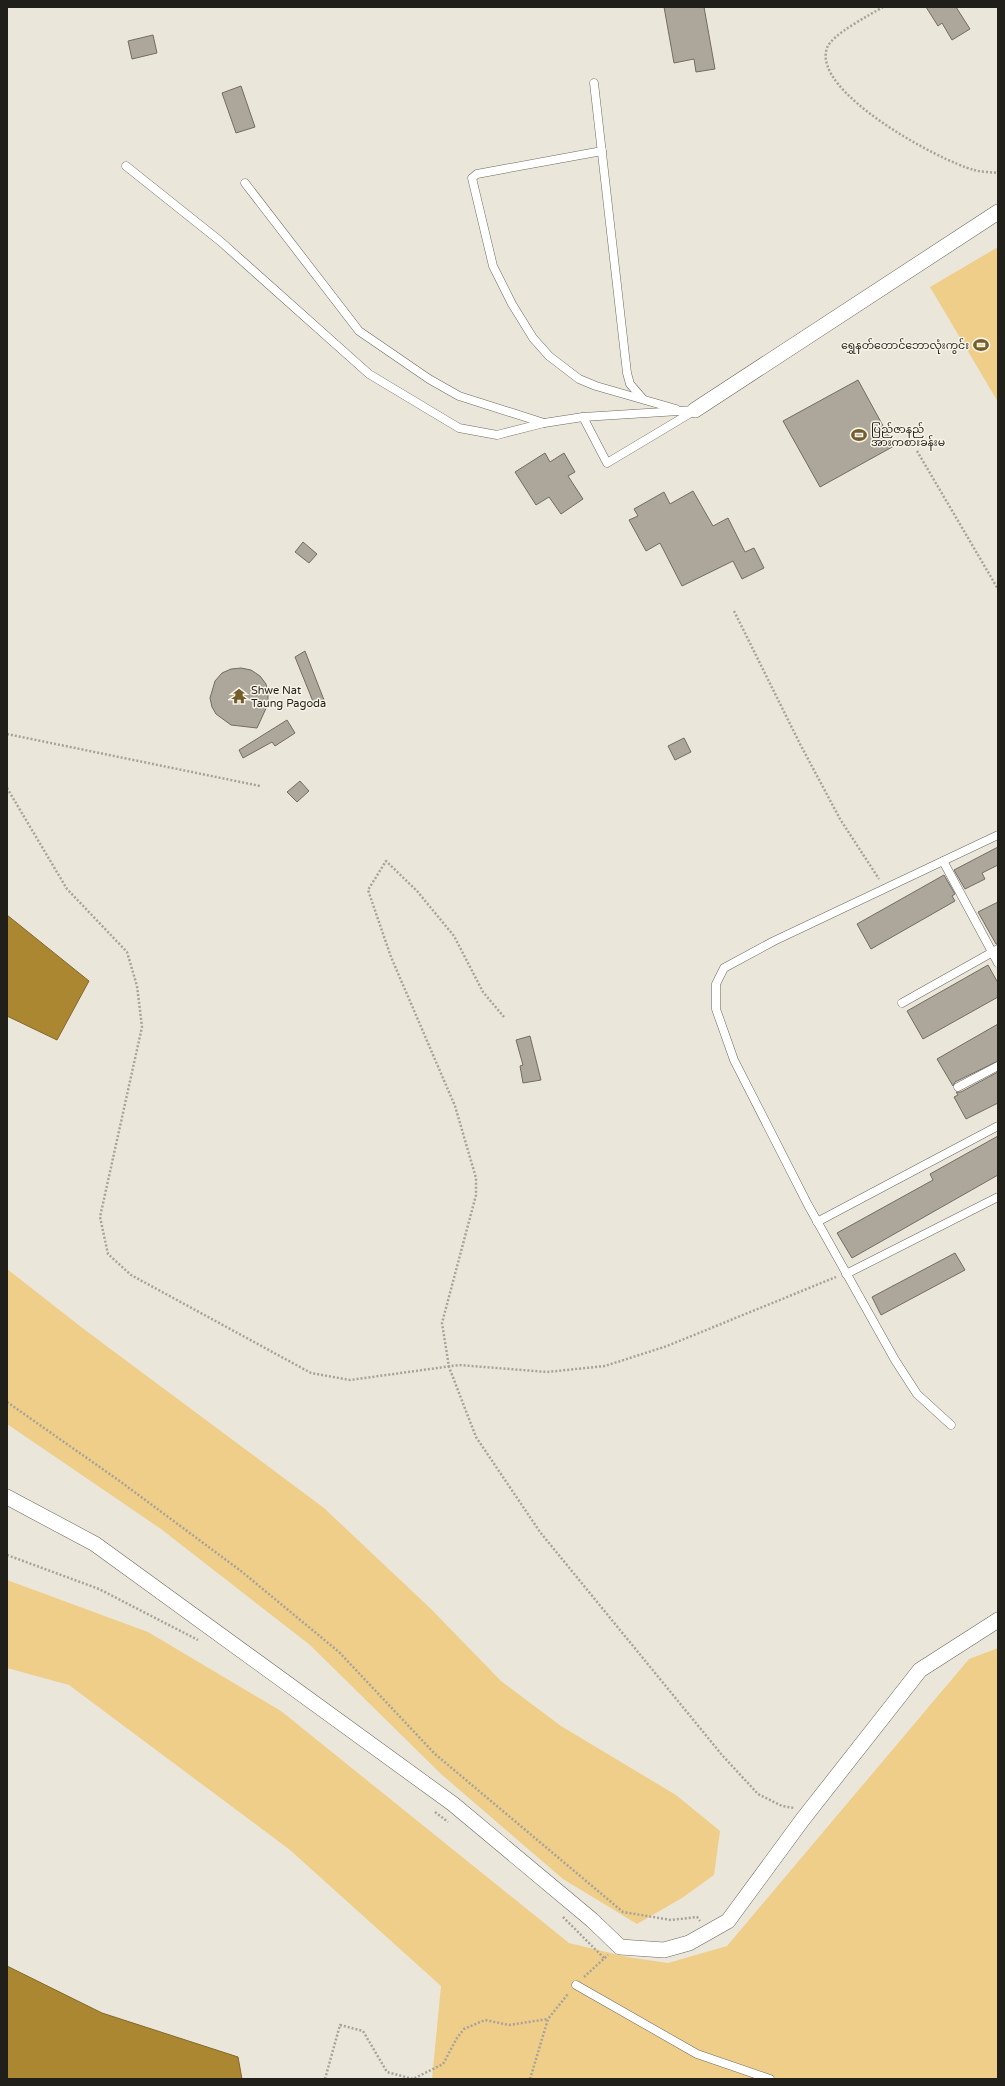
<svg xmlns="http://www.w3.org/2000/svg" width="1005" height="2086" font-family="'Varela Round','Noto Sans Myanmar',sans-serif">
  <rect width="100%" height="100%" fill="#ebe6da"/>
  <g fill="#efce89">
    <path d="M998,247v155l-68,-115z"/>
    <path d="M7,1269l78,61 239,178 107,101 70,72 60,45 115,69 44,36 -6,44 -32,23 -45,26 -74,-45 -122,-105 -131,-129 -149,-116 -154,-105z"/>
    <path d="M7,1580l141,52 133,79 288,232 58,14 41,6 59,-17 242,-287 29,-11v431h-566l9,-93 -151,-136 -221,-165 -62,-17z"/>
  </g>
  <g fill="#ac8731" stroke="#82682a">
    <path d="M7,915l82,66 -32,59 -50,-24z"/>
    <path d="M7,1966l95,47 136,44 4,22h-235z"/>
  </g>
  <g fill="#aca69b" stroke="#726d63">
    <path d="M664,7h40l11,62 -19,3 -2,-13 -20,4z"/>
    <path d="M926,7h30l14,22 -18,11 -10,-17 -4,3z"/>
    <path d="M153,35l4,18 -25,6 -4,-18z"/>
    <path d="M241,86l14,41 -19,6 -14,-40z"/>
    <path d="M858,380l36,66 -74,41 -37,-66z"/>
    <path d="M545,453l5,9 14,-9 11,19 -7,4 15,23 -22,15 -12,-17 -13,8 -21,-33z"/>
    <path d="M693,491l20,35 15,-8 17,34 9,-4 10,20 -22,11 -9,-18 -51,25 -22,-43 -14,8 -17,-31 9,-4 -4,-7 30,-17 6,12z"/>
    <path d="M303,542l14,12 -8,9 -14,-11z"/>
    <path d="M305,651l19,49 -10,4 -19,-47z"/>
    <path d="M241,668l10,2 9,6 6,8 2,10v10l-11,24 -26,-3 -15,-11 -4,-7 -2,-9 5,-17 7,-8 9,-4z"/>
    <path d="M287,720l8,13 -20,13 -3,-4 -29,16 -4,-8z"/>
    <path d="M684,738l7,14 -16,8 -7,-14z"/>
    <path d="M300,781l9,10 -12,11 -10,-10z"/>
    <path d="M998,847v18l-16,8 3,6 -20,10 -11,-19z"/>
    <path d="M944,875l11,19 -3,2 3,5 -84,48 -14,-25z"/>
    <path d="M998,902v42h-2l-18,-32z"/>
    <path d="M988,965l10,18v14l-75,42 -16,-28z"/>
    <path d="M998,1024v37l-43,21 -2,4 -16,-27z"/>
    <path d="M530,1036l11,44 -18,3 -3,-17 3,-1 -7,-25z"/>
    <path d="M998,1072v31l-32,16 -12,-22 4,-2 -2,-3h5z"/>
    <path d="M998,1136v39l-146,83 -15,-25 96,-53 -3,-6z"/>
    <path d="M955,1253l10,17 -84,45 -9,-18z"/>
  </g>
  <g fill="none" stroke-linecap="round" stroke-linejoin="round">
    <defs>
      <g id="service">
        <path d="M594,83l33,290 3,11 13,15"/>
        <path d="M602,151l-125,23 -5,4 21,88 19,38 21,34 16,18 30,23 17,7 80,23"/>
        <path d="M126,166l94,75 149,133 90,54 38,7 47,-12 39,-6 112,-7"/>
        <path d="M245,183l114,148 70,48 30,17 85,27"/>
        <path d="M583,417l24,46 87,-52"/>
        <path d="M943,861l55,102"/>
        <path d="M902,1003l96,-54"/>
        <path d="M958,1087l40,-21"/>
        <path d="M817,1222l181,-96"/>
        <path d="M846,1274l152,-77"/>
        <path d="M951,1425l-34,-31 -22,-34 -87,-155 -74,-145 -18,-51v-25l8,-16 50,-27 224,-106"/>
        <path d="M576,1985l121,69 73,25"/>
      </g>
      <g id="minor">
        <path d="M695,410l303,-198"/>
        <path d="M7,1497l88,47 358,260 139,116 28,27 44,3 25,-7 39,-22 75,-102 117,-149 78,-50"/>
      </g>
    </defs>
    <use href="#service" stroke="#6e695e" stroke-width="9"/>
    <use href="#minor" stroke="#6e695e" stroke-width="16"/>
    <g stroke="#a7a39a" stroke-width="2.5" stroke-dasharray="2 2" stroke-linecap="butt">
      <path d="M883,7c-13,8 -51,27 -56,41 -16,44 113,113 147,122 7,2 16,2 24,3"/>
      <path d="M917,451l81,138"/>
      <path d="M734,611l66,133 40,75 39,60"/>
      <path d="M7,734l253,52"/>
      <path d="M7,788l60,101 60,63 10,34 5,41 -42,190 8,37 23,21 180,98 39,7 109,-15 88,7 58,-6 62,-20 169,-69"/>
      <path d="M504,1017l-21,-25 -29,-56 -37,-45 -31,-30 -18,29 23,67 64,149 21,72v17l-34,128 7,44 27,70 64,95 182,223 36,39 24,12 12,2"/>
      <path d="M7,1402l114,80 120,89 98,81 96,102 188,158 48,8 26,-3 3,4"/>
      <path d="M7,1555l92,34 99,51"/>
      <path d="M435,1812l13,10"/>
      <path d="M563,1917l41,41"/>
      <path d="M584,1977l24,-22"/>
      <path d="M325,2079l15,-54 23,6 24,41 26,7 30,-15 14,-26 7,-9 21,-9 24,5 39,-6"/>
      <path d="M530,2079l18,-60 20,-25"/>
    </g>
    <use href="#service" stroke="#fff" stroke-width="8"/>
    <use href="#minor" stroke="#fff" stroke-width="15"/>
  </g>
  <defs>
    <symbol id="stadium-bare" viewBox="-9 -9 18 18"><path d="M0-5a6.5 5 0 1 0 0 10a6.5 5 0 1 0 0-10ZM-3.5-1.8h7v3.6h-7Z" fill="#735d2d" stroke="#f8f3e7" stroke-width="2.5" paint-order="stroke"/></symbol>
    <symbol id="temple-bare" viewBox="-9 -9 18 18"><path d="M0-6L5-2H3V0L6.5 2.5H4V6H1.5V3h-3V6H-4V2.5H-6.5L-3 0V-2H-5Z" fill="#735d2d" stroke="#f8f3e7" stroke-width="2.5" paint-order="stroke"/></symbol>
  </defs>
  <g fill-rule="evenodd">
    <use href="#stadium-bare" x="970" y="334" width="22" height="22"/>
    <use href="#stadium-bare" x="848" y="424" width="22" height="22"/>
    <use href="#temple-bare" x="228" y="685" width="22" height="22"/>
  </g>
  <g text-anchor="middle" dominant-baseline="central" stroke-width="3" stroke-linejoin="round" paint-order="stroke">
    <g font-size="11" fill="#211f1a" stroke="#f8f3e7" text-anchor="start">
      <text x="969" y="345" text-anchor="end">ရွှေနတ်တောင်ဘောလုံးကွင်း</text>
      <text x="871" y="429">ပြည်ဇာနည်<tspan x="871" dy="13">အားကစားခန်းမ</tspan></text>
      <text x="251" y="690">Shwe Nat<tspan x="251" dy="13">Taung Pagoda</tspan></text>
    </g>
  </g>
  <rect width="1005" height="2086" fill="none" stroke="#211f1a" stroke-width="16"/>
</svg>
